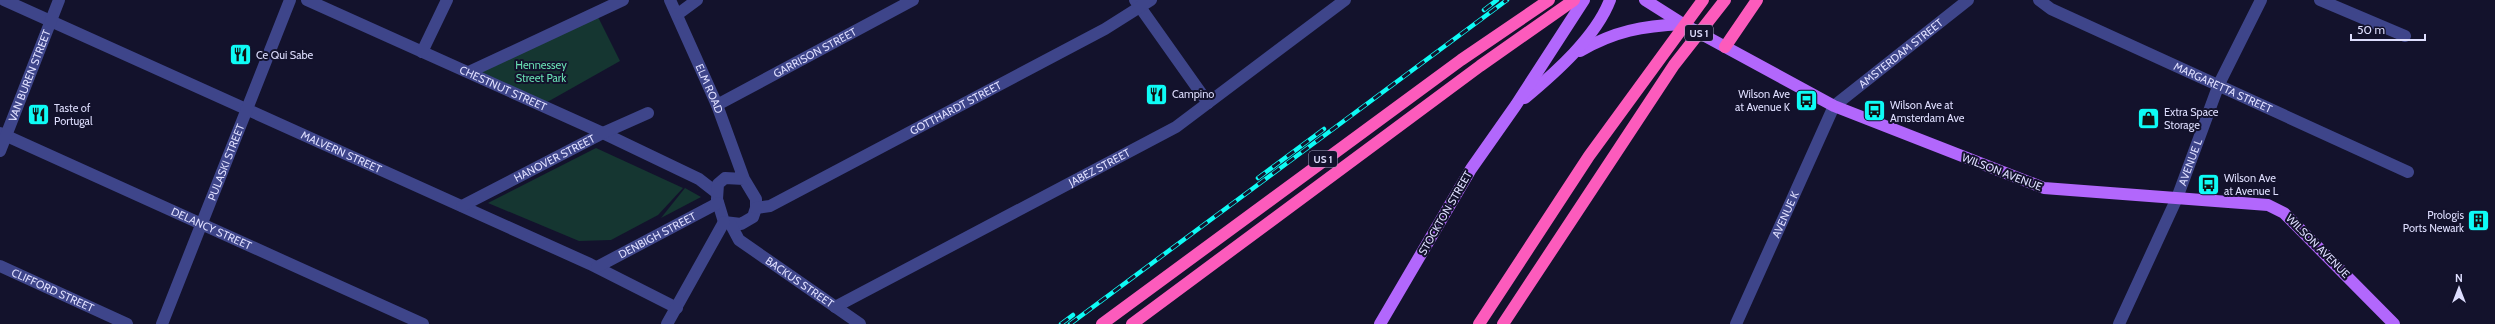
<svg xmlns="http://www.w3.org/2000/svg" width="2495" height="324" font-family="Cabin,sans-serif">
  <rect width="100%" height="100%" fill="#13122c"/>
  <g fill="#153631">
    <path d="M596,13l24,48 -78,44 -73,-33z"/>
    <path d="M596,148l87,40 -25,27 -47,25 -32,1 -91,-38z"/>
    <path d="M685,188l16,9 -40,21z"/>
  </g>
  <g fill="none" stroke-linecap="round" stroke-linejoin="round">
    <g stroke="#3e458a" stroke-width="12">
      <path id="s1" d="M4,0l586,264 87,44"/>
      <path id="s2" d="M307,0l298,134 94,45 18,14"/>
      <path id="s3" d="M670,0l47,105 27,74 12,20v9l-3,9 -12,7 -17,-2 -7,-23 1,-15 7,-6 19,1"/>
      <path d="M1135,0l73,103"/>
      <path id="s4" d="M2039,0l12,9 357,163"/>
      <path d="M2320,0l85,36"/>
      <path d="M678,14l19,-14"/>
      <path d="M422,52l25,-52"/>
      <path d="M469,72l154,-72"/>
      <path id="s5" d="M717,105l196,-105"/>
      <path id="s6" d="M0,133l423,191"/>
      <path id="s7" d="M0,151l59,-151"/>
      <path id="s8" d="M462,206l141,-73 45,-20"/>
      <path id="s9" d="M756,208l14,-2 335,-177 46,-29"/>
      <path id="s10" d="M730,223l9,17 121,84"/>
      <path id="s11" d="M0,266l127,58"/>
      <path id="s12" d="M597,267l121,-64"/>
      <path id="s13" d="M835,307l341,-180 169,-127"/>
      <path id="s14" d="M162,324l128,-324"/>
      <path d="M667,324l57,-102"/>
      <path id="s15" d="M1736,324l98,-218 134,-106"/>
      <path id="s16" d="M2119,324l58,-126 42,-114 42,-84"/>
    </g>
    <g stroke="#b267fc" stroke-width="12">
      <path d="M1645,0l38,24 151,82 210,82 224,17 16,8 110,111"/>
      <path d="M1580,51c35,-20 62,-25 103,-27"/>
      <path d="M1525,98c30,-25 71,-61 85,-98"/>
      <path d="M1380,324l91,-155 45,-64 68,-105"/>
    </g>
    <g stroke="#fc5bbc" stroke-width="12">
      <path d="M1725,47l32,-47"/>
      <path d="M1102,324l359,-264 88,-60"/>
      <path d="M1132,324l348,-258 94,-66"/>
      <path d="M1479,324l110,-168 114,-156"/>
      <path d="M1503,324l171,-259 51,-65"/>
    </g>
    <defs>
      <g id="rail">
        <path d="M1484,10l13,-10"/>
        <path d="M1258,178l66,-49"/>
        <path d="M1061,324l12,-9"/>
        <path d="M1070,324l437,-324"/>
      </g>
    </defs>
    <use href="#rail" stroke="#0efbf5" stroke-width="4.5"/>
    <use href="#rail" stroke="#13122c" stroke-width="3" stroke-dasharray="9" stroke-linecap="butt"/>
  </g>
  <defs>
    <symbol id="restaurant-square" viewBox="-11 -11 22 22"><rect x="-9" y="-9" width="18" height="18" rx="4" fill="#0efbf5" stroke="#13122c"/><path d="M-5-6h1v4h1v-4h1v4h1v-4h1v5L-1.5 .5V6h-2V.5L-5-1ZM5-6V6H3V1.5H1.5Q1.5-4 5-6Z" fill="#111"/></symbol>
    <symbol id="bus-square" viewBox="-11 -11 22 22"><rect x="-9" y="-9" width="18" height="18" rx="4" fill="#0efbf5" stroke="#13122c"/><path d="M-5-6H5V4H4V6H2V4H-2V6H-4V4H-5ZM-3.5-4V0h7V-4ZM-3.5 1.2v1.5H-2V1.2ZM2 1.2v1.5H3.5V1.2Z" fill="#111"/></symbol>
    <symbol id="shop-square" viewBox="-11 -11 22 22"><rect x="-9" y="-9" width="18" height="18" rx="4" fill="#0efbf5" stroke="#13122c"/><path d="M-5-2.5h2.3a2.7 3.5 0 0 1 5.4 0H5L5.5 6h-11ZM-1.5-2.5h3a1.5 2.3 0 0 0-3 0Z" fill="#111"/></symbol>
    <symbol id="building-square" viewBox="-11 -11 22 22"><rect x="-9" y="-9" width="18" height="18" rx="4" fill="#0efbf5" stroke="#13122c"/><path d="M-4-6H4V6H1V3H-1V6H-4ZM-2.5-4.3h1.7v1.8h-1.7ZM.8-4.3h1.7v1.8H.8ZM-2.5-1h1.7V.8h-1.7ZM.8-1h1.7V.8H.8Z" fill="#111"/></symbol>
  </defs>
  <g fill-rule="evenodd">
    <use href="#restaurant-square" x="228" y="42" width="25" height="25"/>
    <use href="#restaurant-square" x="1144" y="82" width="25" height="25"/>
    <use href="#bus-square" x="1794" y="88" width="25" height="25"/>
    <use href="#bus-square" x="1862" y="98" width="25" height="25"/>
    <use href="#restaurant-square" x="26" y="102" width="25" height="25"/>
    <use href="#shop-square" x="2136" y="106" width="25" height="25"/>
    <use href="#bus-square" x="2196" y="172" width="25" height="25"/>
    <use href="#building-square" x="2466" y="208" width="25" height="25"/>
  </g>
  <g text-anchor="middle" dominant-baseline="central" stroke-width="4" stroke-linejoin="round" paint-order="stroke">
    <g fill="#13122c" stroke="#a1a1bf" stroke-width="1">
      <rect x="1685" y="25" width="28" height="16" rx="3"/>
      <rect x="1309" y="151" width="28" height="16" rx="3"/>
    </g>
    <g font-size="10" font-weight="bold" fill="#dedefe">
      <text x="1699" y="33">US 1</text>
      <text x="1323" y="159">US 1</text>
    </g>
    <g font-size="11" fill="#dedefe" stroke="#13122c">
      <text stroke="none"><textPath href="#s5" startOffset="111">GARRISON STREET</textPath></text>
      <text stroke="none"><textPath href="#s15" startOffset="324">AMSTERDAM STREET</textPath></text>
      <text stroke="none"><textPath href="#s7" startOffset="81">VAN BUREN STREET</textPath></text>
      <text stroke="none"><textPath href="#s4" startOffset="204">MARGARETTA STREET</textPath></text>
      <text stroke="none"><textPath href="#s2" startOffset="215">CHESTNUT STREET</textPath></text>
      <text stroke="none"><textPath href="#s3" startOffset="97">ELM ROAD</textPath></text>
      <text stroke="none"><textPath href="#s9" startOffset="224">GOTTHARDT STREET</textPath></text>
      <text stroke="none"><textPath href="#s1" startOffset="370">MALVERN STREET</textPath></text>
      <text stroke="none"><textPath href="#s8" startOffset="104">HANOVER STREET</textPath></text>
      <text stroke="none"><textPath href="#s14" startOffset="174">PULASKI STREET</textPath></text>
      <text stroke="none"><textPath href="#s16" startOffset="177">AVENUE L</textPath></text>
      <text stroke="none"><textPath href="#s13" startOffset="299">JABEZ STREET</textPath></text>
      <text transform="translate(2002 172) rotate(21)">WILSON AVENUE</text>
      <text transform="translate(1445 213) rotate(-60)">STOCKTON STREET</text>
      <text stroke="none"><textPath href="#s15" startOffset="120">AVENUE K</textPath></text>
      <text stroke="none"><textPath href="#s6" startOffset="232">DELANCY STREET</textPath></text>
      <text stroke="none"><textPath href="#s12" startOffset="68">DENBIGH STREET</textPath></text>
      <text transform="translate(2318 246) rotate(45)">WILSON AVENUE</text>
      <text stroke="none"><textPath href="#s10" startOffset="93">BACKUS STREET</textPath></text>
      <text stroke="none"><textPath href="#s11" startOffset="58">CLIFFORD STREET</textPath></text>
    </g>
    <g font-size="11" fill="#dedefe" stroke="#13122c" text-anchor="start">
      <text x="256" y="55">Ce Qui Sabe</text>
      <text x="1172" y="94">Campino</text>
      <text x="1790" y="94" text-anchor="end">Wilson Ave<tspan x="1790" dy="13">at Avenue K</tspan></text>
      <text x="1890" y="105">Wilson Ave at<tspan x="1890" dy="13">Amsterdam Ave</tspan></text>
      <text x="54" y="108">Taste of<tspan x="54" dy="13">Portugal</tspan></text>
      <text x="2164" y="112">Extra Space<tspan x="2164" dy="13">Storage</tspan></text>
      <text x="2224" y="178">Wilson Ave<tspan x="2224" dy="13">at Avenue L</tspan></text>
      <text x="2464" y="215" text-anchor="end">Prologis<tspan x="2464" dy="13">Ports Newark</tspan></text>
    </g>
    <g font-size="11" fill="#69dfb3" stroke="#13122c">
      <text x="541" y="65">Hennessey<tspan x="541" dy="13">Street Park</tspan></text>
    </g>
  </g>
  <g transform="translate(2459 288)" stroke="#13122c" stroke-width="3" paint-order="stroke">
  <path d="M0-3L7 15L0 10L-7 15Z" fill="#dedefe"/>
  <text y="-6" font-size="11" font-weight="bold" text-anchor="middle" fill="#dedefe">N</text>
  </g>
  <path d="M2351 34v6h74v-6" fill="none" stroke="#dedefe" stroke-width="2"/>
  <text x="2357" y="34" font-size="12" fill="#dedefe" stroke="#13122c" stroke-width="3" paint-order="stroke">50 m</text>
</svg>
